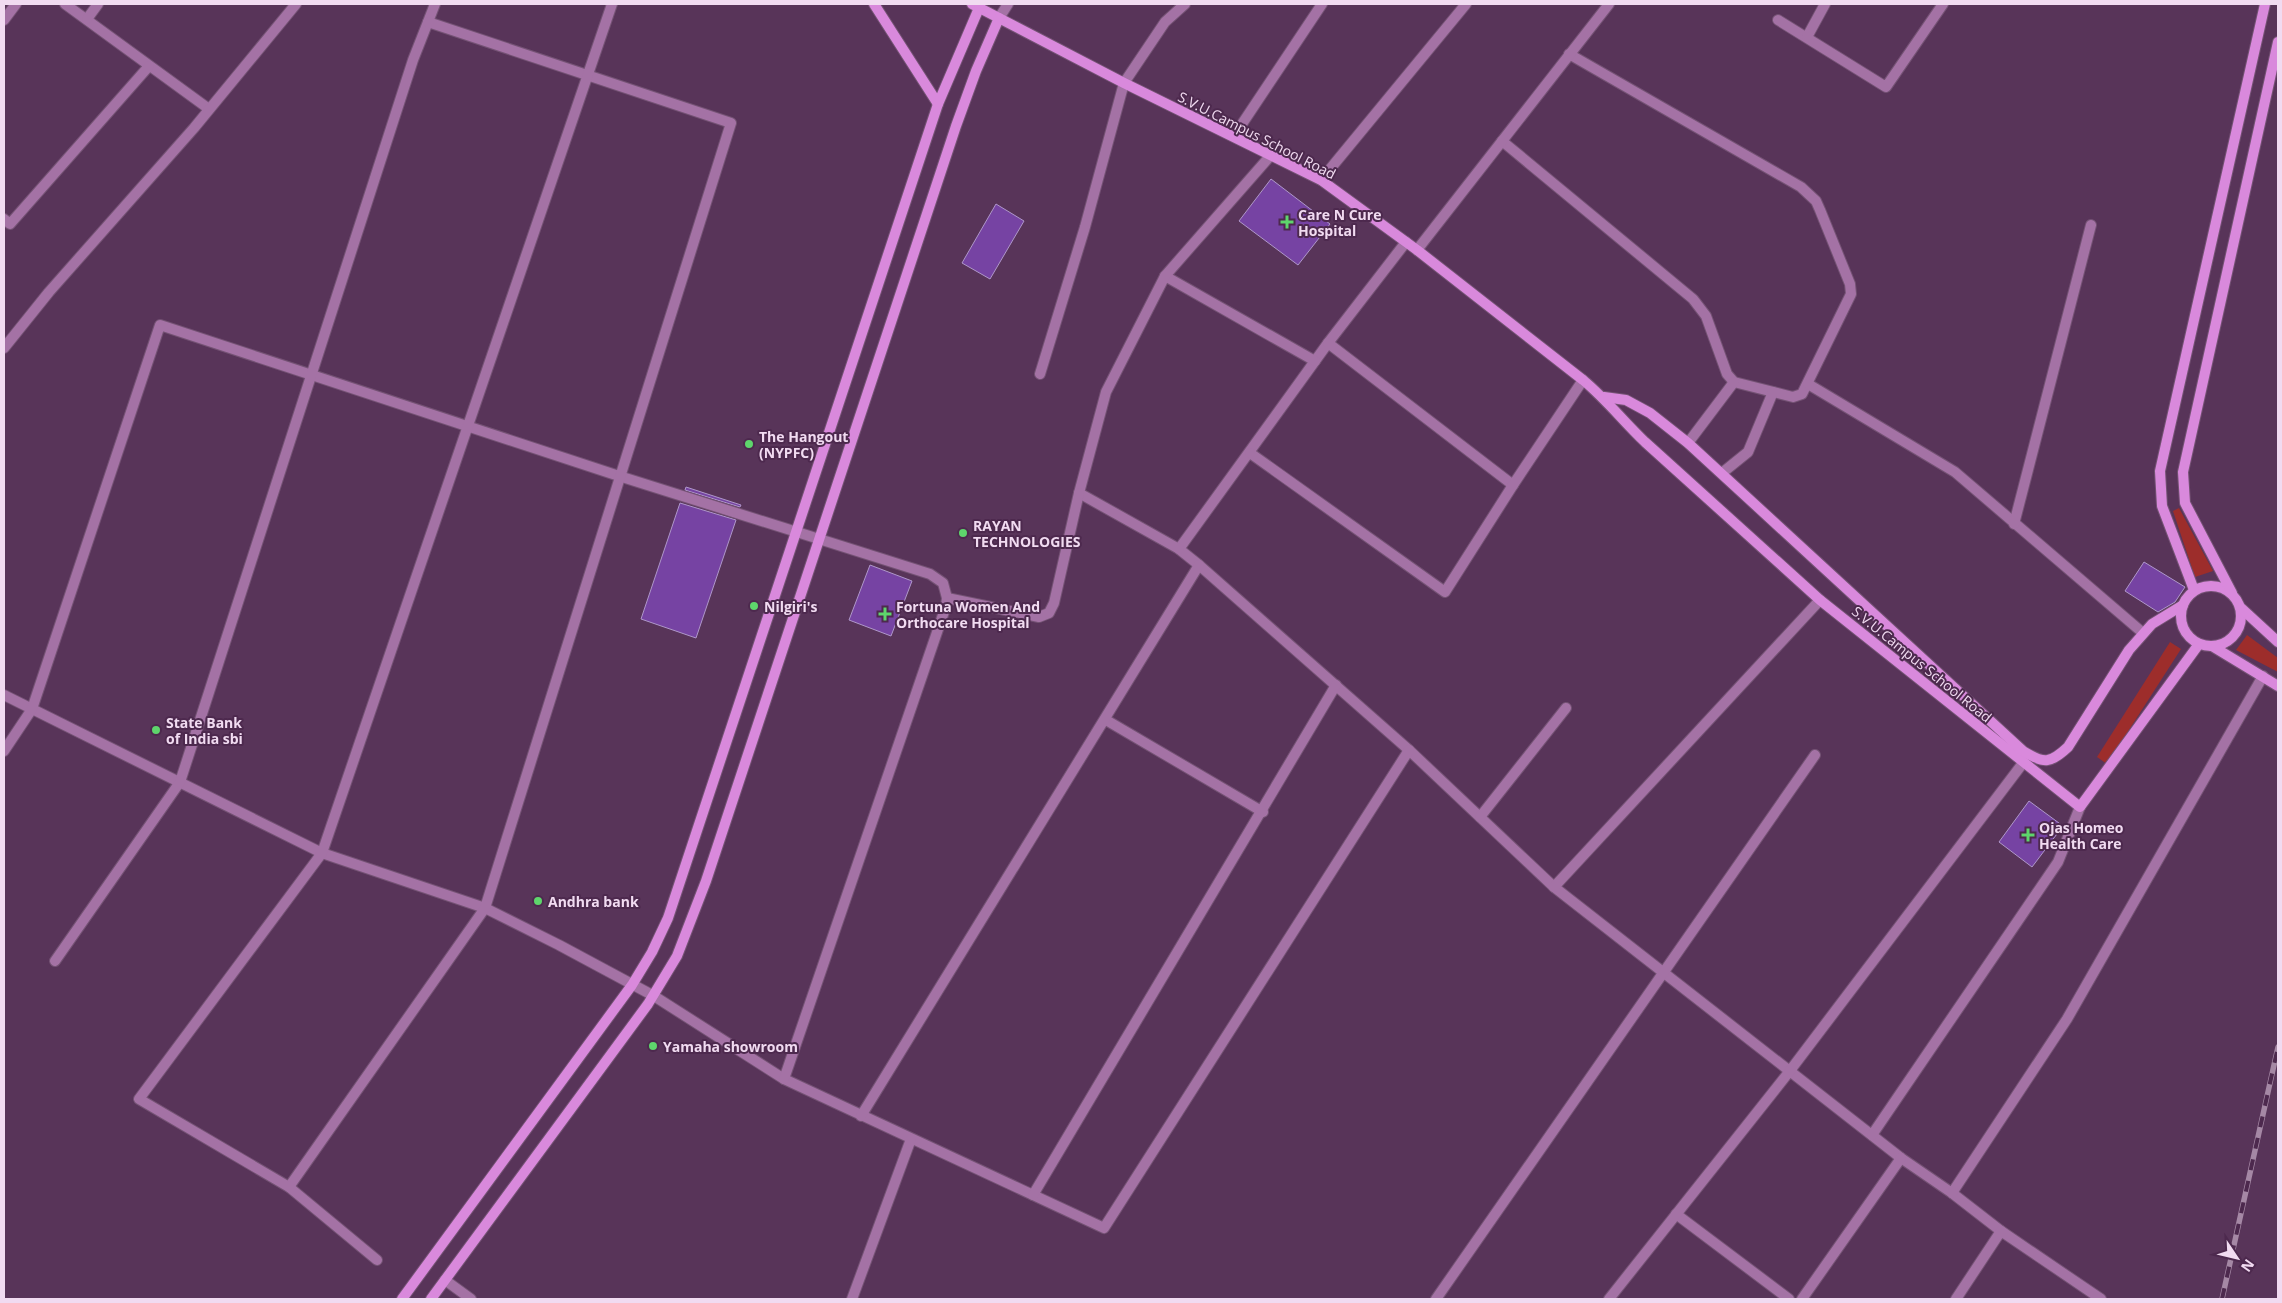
<svg xmlns="http://www.w3.org/2000/svg" width="2282" height="1303" font-family="'Open Sans',sans-serif">
  <rect width="100%" height="100%" fill="#583459"/>
  <g fill="#9d2d2b">
    <path d="M2179,508l34,63 -18,6 -22,-66z"/>
    <path d="M2247,635l31,23v14l-42,-22z"/>
    <path d="M2170,642l11,7 -74,115 -10,-7z"/>
  </g>
  <g fill="#7643a3" stroke="#af97ca">
    <path d="M1271,179l59,45 -32,41 -59,-44z"/>
    <path d="M996,204l28,17 -34,58 -28,-16z"/>
    <path d="M686,487l55,18 -1,2 -55,-17z"/>
    <path d="M680,503l56,17 -40,118 -55,-19z"/>
    <path d="M2144,562l41,25 -10,15 -17,10 -33,-21z"/>
    <path d="M870,565l42,16 -21,55 -42,-16z"/>
    <path d="M2029,801l34,25 -31,41 -33,-25z"/>
  </g>
  <g fill="none" stroke-linecap="round" stroke-linejoin="round">
    <defs>
      <g id="street">
        <path d="M65,4l144,105"/>
        <path d="M999,18l9,-14"/>
        <path d="M87,19l11,-15"/>
        <path d="M4,20l12,-16"/>
        <path d="M1778,20l108,67 57,-83"/>
        <path d="M1807,37l18,-33"/>
        <path d="M1234,136l88,-132"/>
        <path d="M1502,141l191,158 13,17 21,58 7,8 59,15 9,-3 49,-100 -1,-10 -30,-74 -4,-9 -15,-14 -232,-133"/>
        <path d="M1321,180l145,-176"/>
        <path d="M4,219l6,5 139,-158"/>
        <path d="M1406,242l-78,101 -149,206 20,16 210,185 145,137 347,271 51,35 49,38"/>
        <path d="M1417,250l192,-246"/>
        <path d="M1165,276l150,85"/>
        <path d="M1328,343l185,142"/>
        <path d="M4,348l45,-56 145,-164 102,-124"/>
        <path d="M1040,374l45,-147 39,-144 41,-61 20,-18"/>
        <path d="M1808,384l147,88 188,161"/>
        <path d="M1688,443l46,-61"/>
        <path d="M1250,453l195,139 68,-107 70,-105"/>
        <path d="M1722,473l26,-21 25,-60"/>
        <path d="M2014,524l77,-299"/>
        <path d="M1179,549l-100,-56 27,-101 59,-116 106,-121"/>
        <path d="M947,598l92,19 10,-4 5,-10 25,-110"/>
        <path d="M4,695l318,158 163,55 74,37 95,51 130,83 320,149 305,-478"/>
        <path d="M1106,720l157,92"/>
        <path d="M4,751l28,-42 128,-384 459,151 311,98 13,9 4,15 -1,8 -162,473"/>
        <path d="M1480,817l86,-109"/>
        <path d="M1554,887l266,-287"/>
        <path d="M55,961l125,-179 233,-722 22,-56"/>
        <path d="M861,1116l338,-551"/>
        <path d="M1872,1135l186,-273 22,-55"/>
        <path d="M289,1187l196,-279 246,-785 -303,-101"/>
        <path d="M1952,1193l115,-174 196,-343"/>
        <path d="M1033,1195l303,-510"/>
        <path d="M1676,1214l113,85"/>
        <path d="M377,1260l-88,-73 -150,-88 183,-246 290,-849"/>
        <path d="M445,1280l26,19"/>
        <path d="M852,1299l59,-160"/>
        <path d="M1436,1299l379,-544"/>
        <path d="M1609,1299l180,-227 234,-309"/>
        <path d="M1802,1299l99,-141"/>
        <path d="M1956,1299l45,-68 100,68"/>
      </g>
      <g id="secondary">
        <path d="M874,4l64,100"/>
        <path d="M972,4l152,79 197,97 96,70 166,130c23,19 41,42 62,62l175,158 260,207 119,-163"/>
        <path d="M1604,397l22,3 24,13 38,30 335,308c21,13 27,13 45,-4l61,-97 23,-26 31,-19"/>
        <circle cx="2211" cy="616" r="30"/>
        <path d="M2194,590l-32,-84 -2,-35 105,-467"/>
        <path d="M2232,593l-47,-90 -2,-31 95,-430"/>
        <path d="M2241,608l37,34"/>
        <path d="M2212,646l66,40"/>
        <path d="M402,1299l230,-314 20,-33 16,-34 270,-814 41,-96"/>
        <path d="M431,1299l217,-295 29,-48 29,-75 250,-755 20,-55 23,-53"/>
      </g>
    </defs>
    <use href="#street" stroke="#745274" stroke-width="12"/>
    <use href="#secondary" stroke="#745274" stroke-width="12"/>
    <use href="#street" stroke="#a472a5" stroke-width="10"/>
    <use href="#secondary" stroke="#d989dc" stroke-width="10"/>
    <defs>
      <path id="rail" d="M2222,1299l56,-252"/>
    </defs>
    <use href="#rail" stroke="#a588a5" stroke-width="5.5"/>
    <use href="#rail" stroke="#4d294e" stroke-width="4" stroke-dasharray="11" stroke-linecap="butt"/>
  </g>
  <g fill="#5ed56c" stroke="#4d294e" stroke-width="2">
    <path d="M1284.5 214.5h5v5h5v5h-5v5h-5v-5h-5v-5h5z"/>
    <circle cx="749" cy="444" r="5"/>
    <circle cx="963" cy="533" r="5"/>
    <circle cx="754" cy="606" r="5"/>
    <path d="M882.5 606.5h5v5h5v5h-5v5h-5v-5h-5v-5h5z"/>
    <circle cx="156" cy="730" r="5"/>
    <path d="M2025.5 827.5h5v5h5v5h-5v5h-5v-5h-5v-5h5z"/>
    <circle cx="538" cy="901" r="5"/>
    <circle cx="653" cy="1046" r="5"/>
  </g>
  <g text-anchor="middle" dominant-baseline="central" stroke-width="4" stroke-linejoin="round" paint-order="stroke">
    <g font-size="14" fill="#f1dbf1" stroke="#4d294e">
      <text transform="translate(1257 135) rotate(27)">S.V.U.Campus School Road</text>
      <text transform="translate(1922 664) rotate(39)">S.V.U.Campus School Road</text>
    </g>
    <g font-size="14" font-weight="bold" fill="#f1dbf1" stroke="#4d294e" text-anchor="start">
      <text x="1298" y="214">Care N Cure<tspan x="1298" dy="16">Hospital</tspan></text>
      <text x="759" y="436">The Hangout<tspan x="759" dy="16">(NYPFC)</tspan></text>
      <text x="973" y="525">RAYAN<tspan x="973" dy="16">TECHNOLOGIES</tspan></text>
      <text x="764" y="606">Nilgiri's</text>
      <text x="896" y="606">Fortuna Women And<tspan x="896" dy="16">Orthocare Hospital</tspan></text>
      <text x="166" y="722">State Bank<tspan x="166" dy="16">of India sbi</tspan></text>
      <text x="2039" y="827">Ojas Homeo<tspan x="2039" dy="16">Health Care</tspan></text>
      <text x="548" y="901">Andhra bank</text>
      <text x="663" y="1046">Yamaha showroom</text>
    </g>
  </g>
  <rect width="2282" height="1303" fill="none" stroke="#f1dbf1" stroke-width="10"/>
  <g transform="translate(2237 1258) rotate(125)" stroke="#4d294e" stroke-width="4" paint-order="stroke">
  <path d="M0-4L9 19L0 12L-9 19Z" fill="#f1dbf1"/>
  <text y="-8" font-size="14" font-weight="bold" text-anchor="middle" fill="#f1dbf1">N</text>
  </g>
</svg>
